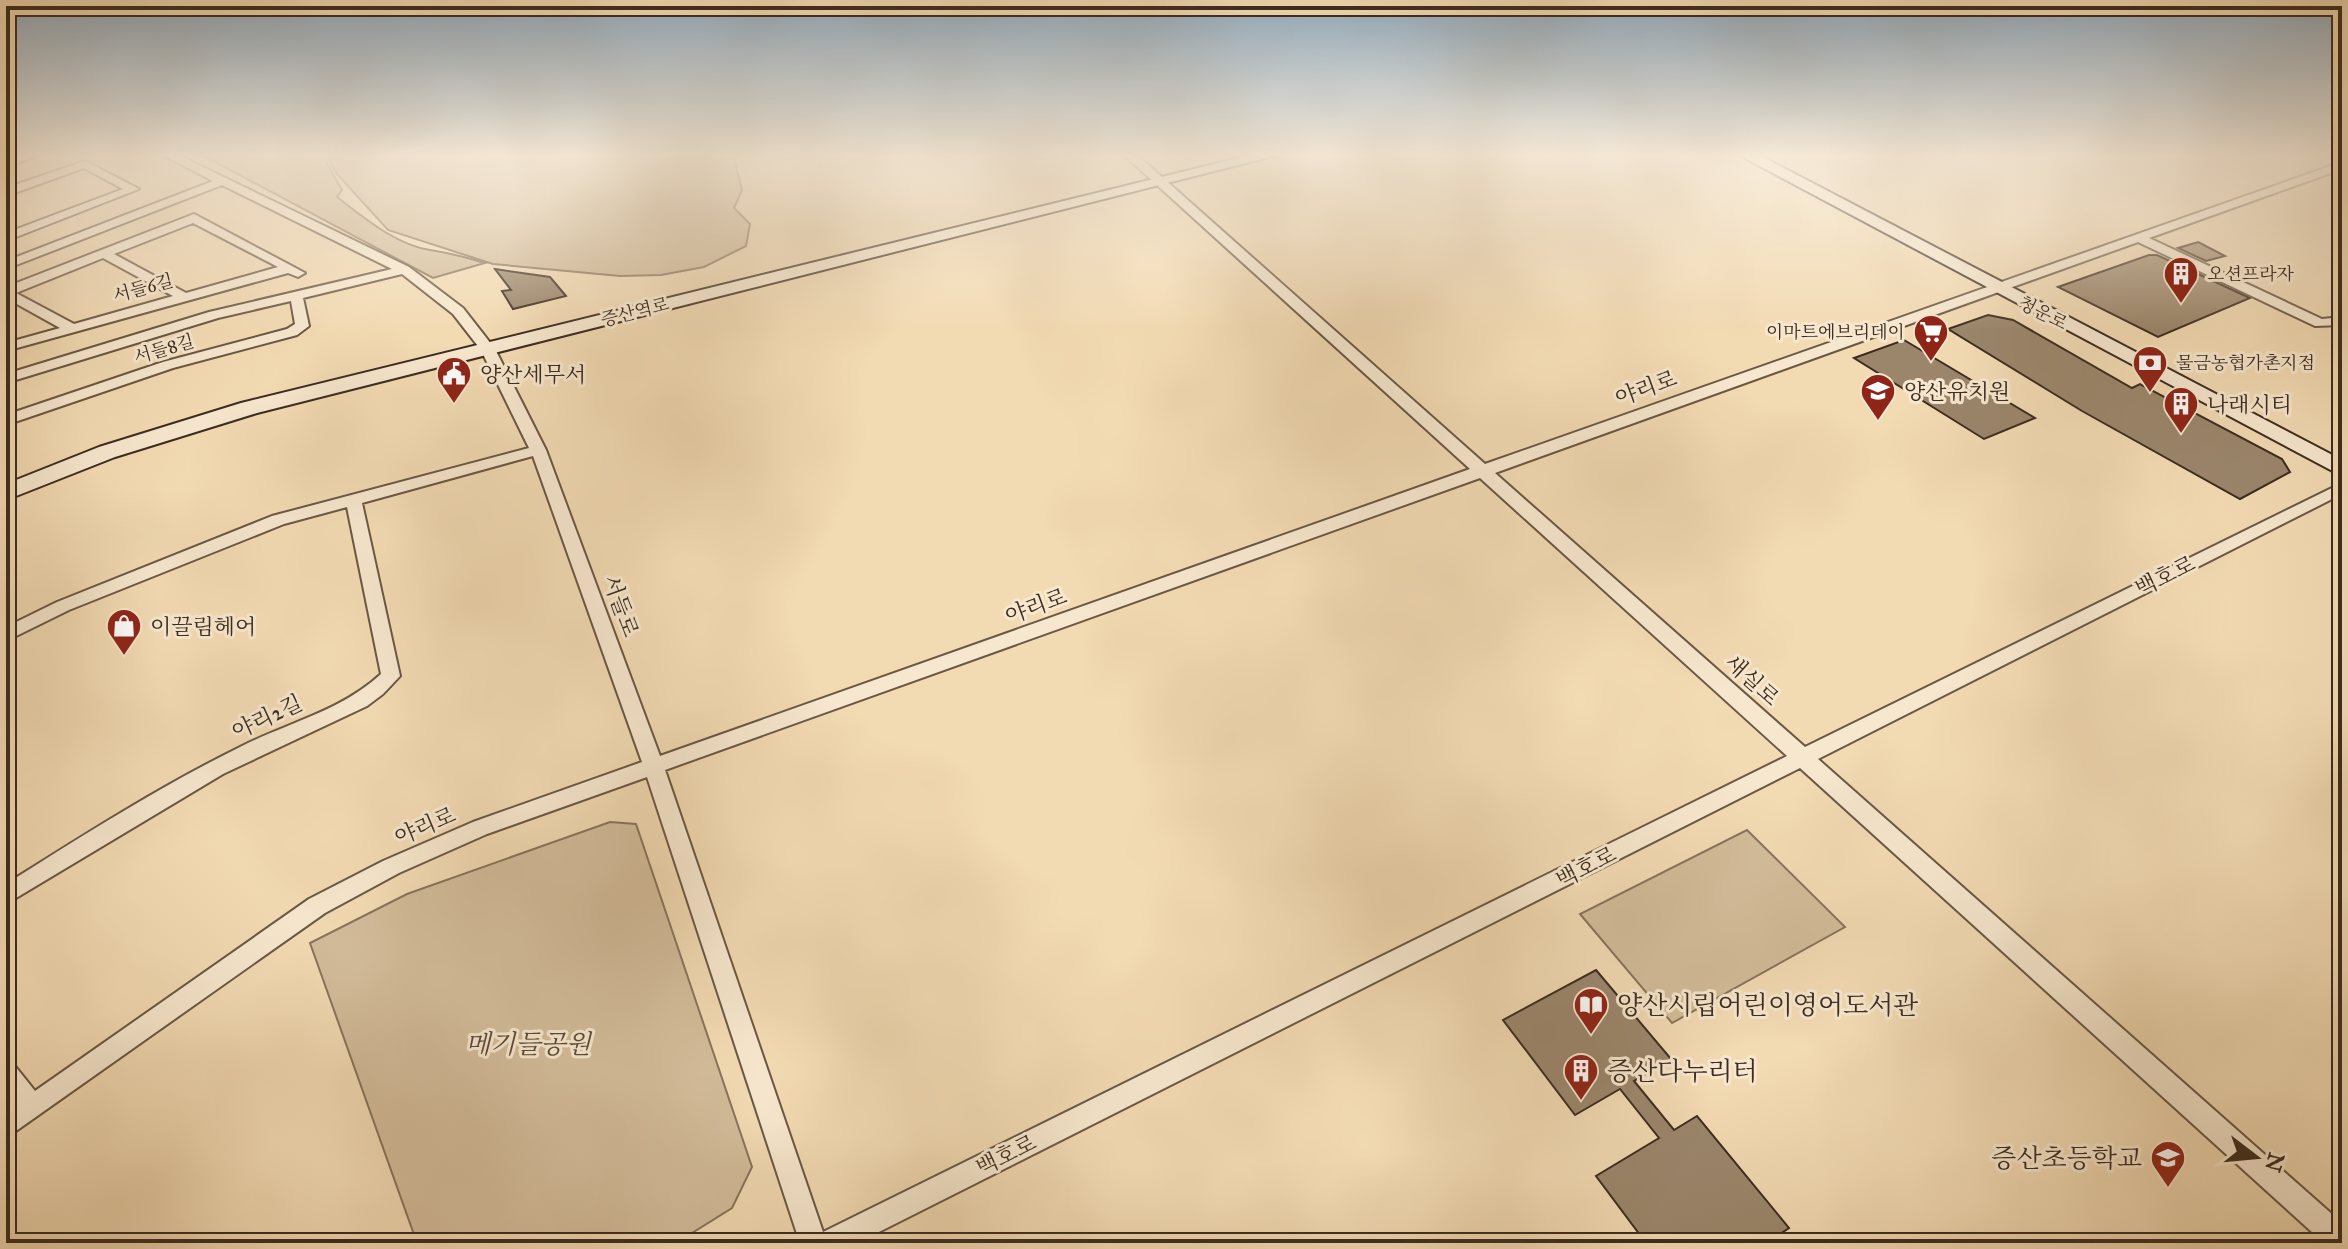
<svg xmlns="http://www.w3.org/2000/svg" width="2348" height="1249" font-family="'IM FELL Great Primer','Noto Serif KR',serif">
  <rect width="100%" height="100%" fill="#f2dab3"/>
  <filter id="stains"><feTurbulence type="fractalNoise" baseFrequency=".0025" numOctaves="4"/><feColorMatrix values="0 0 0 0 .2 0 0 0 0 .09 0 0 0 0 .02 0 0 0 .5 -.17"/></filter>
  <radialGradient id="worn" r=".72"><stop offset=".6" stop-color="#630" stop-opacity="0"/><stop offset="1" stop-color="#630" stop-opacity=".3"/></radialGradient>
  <g fill="#d3bc9a" stroke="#88745c" stroke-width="2">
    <path d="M202,155h120l20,35 -5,7c26,20 59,48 93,53 19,3 36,7 55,13l-52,15z"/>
    <path d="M327,155h406l9,35 -8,18 16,16 -4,22 -42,21 -43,8 -41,1 -127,-12 -105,-34 -52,-57z"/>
    <path d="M610,822l26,2 116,343 -20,41 -56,35h-259l-107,-300 97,-49z"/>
    <path d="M1747,830l98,97 -173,96 -92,-109z"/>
  </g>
  <g fill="#9b866c" stroke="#3c2c1f" stroke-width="2">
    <path d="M2198,242l27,14 -19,5 -28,-13z"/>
    <path d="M2149,255h8l93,43 -92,39 -100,-50z"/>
    <path d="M495,269l55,8 16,19 -53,13 -11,-18 9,-1z"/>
    <path d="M1988,315l25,5 119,68 8,-4 142,75 8,13 -50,27 -158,-88 -134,-82z"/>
    <path d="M1904,340l131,78 -51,21 -130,-81z"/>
    <path d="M1596,970l75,89 -37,22 40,49 23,-14 92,112 -22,15h-121l-50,-67 63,-38 -39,-49 -45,26 -72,-95z"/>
  </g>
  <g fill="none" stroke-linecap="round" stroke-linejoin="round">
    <defs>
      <g id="street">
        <path d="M23,155h17l-34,12v-7z"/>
        <path d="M163,155h15l231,112 54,41 32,41 51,101 114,306 810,-287 -346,-314h13l348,309 857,-302v7l-193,69 173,81 20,-2v8l-27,1 -177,-84 -643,231 310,274 537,-264v11l-524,265 524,464v20h-18l-524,-475 -943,475h-57l-153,-466 -160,57 -88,39 -74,40 -319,225v-27l9,-6 -9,-12v-31l9,4 20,25 274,-192 74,-38 90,-39 169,-60 -109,-306 -171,47 38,173 -17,18 -16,12 -144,68 -217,130v-20c76,-48 153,-97 234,-137 47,-24 101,-36 141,-73l-34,-167 -63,17 -215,86 -63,31v-14l51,-25 215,-86 257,-68 -48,-98 -28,-36 -51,-40 -99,24 6,28 -12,9 -124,33 -167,57v-10l157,-53 124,-33 8,-5 -4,-23 -73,17 -212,65v-9l203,-62 183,-43 -170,-84 -216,84v-8l207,-80zM1480,478l307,278 -964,476 -158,-462z"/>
        <path d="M85,161l54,28 -133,52v-8l117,-44 -39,-21 -78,28v-8z"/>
        <path d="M194,214l111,59 -7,4 -10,-4 -282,78v-8l54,-15 -54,-30v-11zM193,223l85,44 -92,26 -72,-39zM103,258l70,38 -99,28 -58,-31z"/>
      </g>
      <g id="secondary">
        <path d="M1251,155h27l-1021,258 -142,44 -109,43v-16l93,-37 142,-44z"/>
        <path d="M1739,155h20l583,305v16z"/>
      </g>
    </defs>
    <use href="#street" stroke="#6a5844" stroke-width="4"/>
    <use href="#secondary" stroke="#3c2c1f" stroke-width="4"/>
    <use href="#street" fill="#f7e7ce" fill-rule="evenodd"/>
    <use href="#secondary" fill="#f7e7ce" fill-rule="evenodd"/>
  </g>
  <linearGradient id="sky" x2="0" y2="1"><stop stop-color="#93acbf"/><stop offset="0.47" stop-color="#f9eedd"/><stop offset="1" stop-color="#f9eedd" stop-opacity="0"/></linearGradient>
  <rect width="2348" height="330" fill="url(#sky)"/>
  <defs>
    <symbol id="building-pin" viewBox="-11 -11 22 30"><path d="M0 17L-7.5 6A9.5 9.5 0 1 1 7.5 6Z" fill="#8f2418" stroke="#f7e7ce"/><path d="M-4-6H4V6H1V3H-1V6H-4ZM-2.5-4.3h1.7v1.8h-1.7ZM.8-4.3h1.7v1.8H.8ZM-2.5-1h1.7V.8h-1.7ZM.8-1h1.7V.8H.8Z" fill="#fff"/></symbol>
    <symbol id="supermarket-pin" viewBox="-11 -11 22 30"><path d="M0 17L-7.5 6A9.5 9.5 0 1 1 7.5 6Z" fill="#8f2418" stroke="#f7e7ce"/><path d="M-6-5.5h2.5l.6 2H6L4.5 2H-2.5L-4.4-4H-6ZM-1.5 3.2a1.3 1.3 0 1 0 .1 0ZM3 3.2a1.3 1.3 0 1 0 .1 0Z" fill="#fff"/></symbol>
    <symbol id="bank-pin" viewBox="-11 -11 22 30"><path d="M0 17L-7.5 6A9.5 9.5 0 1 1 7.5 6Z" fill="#8f2418" stroke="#f7e7ce"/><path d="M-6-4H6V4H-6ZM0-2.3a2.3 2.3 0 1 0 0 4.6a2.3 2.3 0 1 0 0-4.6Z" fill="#fff"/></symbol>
    <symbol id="civic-pin" viewBox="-11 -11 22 30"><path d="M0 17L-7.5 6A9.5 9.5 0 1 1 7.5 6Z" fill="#8f2418" stroke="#f7e7ce"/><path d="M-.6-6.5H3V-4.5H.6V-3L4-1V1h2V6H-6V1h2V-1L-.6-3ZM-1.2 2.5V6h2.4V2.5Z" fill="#fff"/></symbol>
    <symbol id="school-pin" viewBox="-11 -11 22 30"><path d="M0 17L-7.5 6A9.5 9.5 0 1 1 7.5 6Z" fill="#8f2418" stroke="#f7e7ce"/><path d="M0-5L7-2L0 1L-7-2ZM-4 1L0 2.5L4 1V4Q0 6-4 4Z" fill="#fff"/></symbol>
    <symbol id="shop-pin" viewBox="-11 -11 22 30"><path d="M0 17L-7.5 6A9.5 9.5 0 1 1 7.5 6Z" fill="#8f2418" stroke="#f7e7ce"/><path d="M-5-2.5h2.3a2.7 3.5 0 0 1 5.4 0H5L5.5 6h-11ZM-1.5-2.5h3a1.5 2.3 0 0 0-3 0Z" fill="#fff"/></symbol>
    <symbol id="library-pin" viewBox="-11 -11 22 30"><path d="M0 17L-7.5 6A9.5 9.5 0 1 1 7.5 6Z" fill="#8f2418" stroke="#f7e7ce"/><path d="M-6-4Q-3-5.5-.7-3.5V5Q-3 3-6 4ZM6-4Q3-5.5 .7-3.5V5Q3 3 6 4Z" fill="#fff"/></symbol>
  </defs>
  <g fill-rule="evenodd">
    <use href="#building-pin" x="2161" y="254" width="40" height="54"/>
    <use href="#supermarket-pin" x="1911" y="312" width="40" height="54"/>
    <use href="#bank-pin" x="2130" y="343" width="40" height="54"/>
    <use href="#civic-pin" x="434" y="354" width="40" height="54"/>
    <use href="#school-pin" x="1858" y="371" width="40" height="54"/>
    <use href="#building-pin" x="2161" y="384" width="40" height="54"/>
    <use href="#shop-pin" x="104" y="606" width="40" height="54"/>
    <use href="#library-pin" x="1571" y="985" width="40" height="54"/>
    <use href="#building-pin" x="1561" y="1051" width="40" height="54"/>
    <use href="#school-pin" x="2148" y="1138" width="40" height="54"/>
  </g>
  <g text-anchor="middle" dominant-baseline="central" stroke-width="6" stroke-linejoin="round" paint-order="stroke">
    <g font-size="18" fill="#3c2c1f" stroke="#f7e7ce" text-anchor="start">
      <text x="2207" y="274">오션프라자</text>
      <text x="1905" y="332" text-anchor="end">이마트에브리데이</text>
      <text x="2176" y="363">물금농협가촌지점</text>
    </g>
    <g font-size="18" fill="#3c2c1f" stroke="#f7e7ce">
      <text transform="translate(143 288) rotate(-15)">서들6길</text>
      <text transform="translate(635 312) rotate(-14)">증산역로</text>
      <text transform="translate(2043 313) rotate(27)">청운로</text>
      <text transform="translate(164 349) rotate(-16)">서들8길</text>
    </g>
    <g font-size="22" fill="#3c2c1f" stroke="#f7e7ce" text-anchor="start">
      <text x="480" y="374">양산세무서</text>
      <text x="1904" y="391">양산유치원</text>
      <text x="2207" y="404">나래시티</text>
      <text x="150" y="626">이끌림헤어</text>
    </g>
    <g font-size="22" fill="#3c2c1f" stroke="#f7e7ce">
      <text transform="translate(1646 388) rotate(-20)">야리로</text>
      <text transform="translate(2165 576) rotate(-26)">백호로</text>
      <text transform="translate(621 606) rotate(70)">서들로</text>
      <text transform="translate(1036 606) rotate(-20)">야리로</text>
      <text transform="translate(1752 680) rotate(42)">새실로</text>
      <text transform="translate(267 717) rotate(-25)">야리2길</text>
      <text transform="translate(425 826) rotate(-23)">야리로</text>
      <text transform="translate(1586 867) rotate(-27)">백호로</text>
      <text transform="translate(1006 1155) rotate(-26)">백호로</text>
    </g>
    <g font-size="26" fill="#3c2c1f" stroke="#f7e7ce" text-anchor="start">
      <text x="1617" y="1005">양산시립어린이영어도서관</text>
      <text x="1607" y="1071">증산다누리터</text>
      <text x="2142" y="1158" text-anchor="end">증산초등학교</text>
    </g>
    <g font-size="26" font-style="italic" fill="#5a4938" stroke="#f7e7ce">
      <text x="528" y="1044">메기들공원</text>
    </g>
  </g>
  <rect width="2348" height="1249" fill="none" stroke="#f2dab3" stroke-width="32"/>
  <rect x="8" y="8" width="2332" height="1233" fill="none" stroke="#3c2c1f" stroke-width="4"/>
  <rect x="16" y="16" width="2316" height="1217" fill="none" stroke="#3c2c1f" stroke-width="2"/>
  <g transform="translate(2256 1157) rotate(106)" stroke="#f7e7ce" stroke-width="6" paint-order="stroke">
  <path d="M0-6L14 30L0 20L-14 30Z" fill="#3c2c1f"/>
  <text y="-12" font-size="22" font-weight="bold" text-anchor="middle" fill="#3c2c1f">N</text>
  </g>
  <rect width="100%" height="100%" filter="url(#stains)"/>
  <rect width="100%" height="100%" fill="url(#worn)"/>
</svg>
